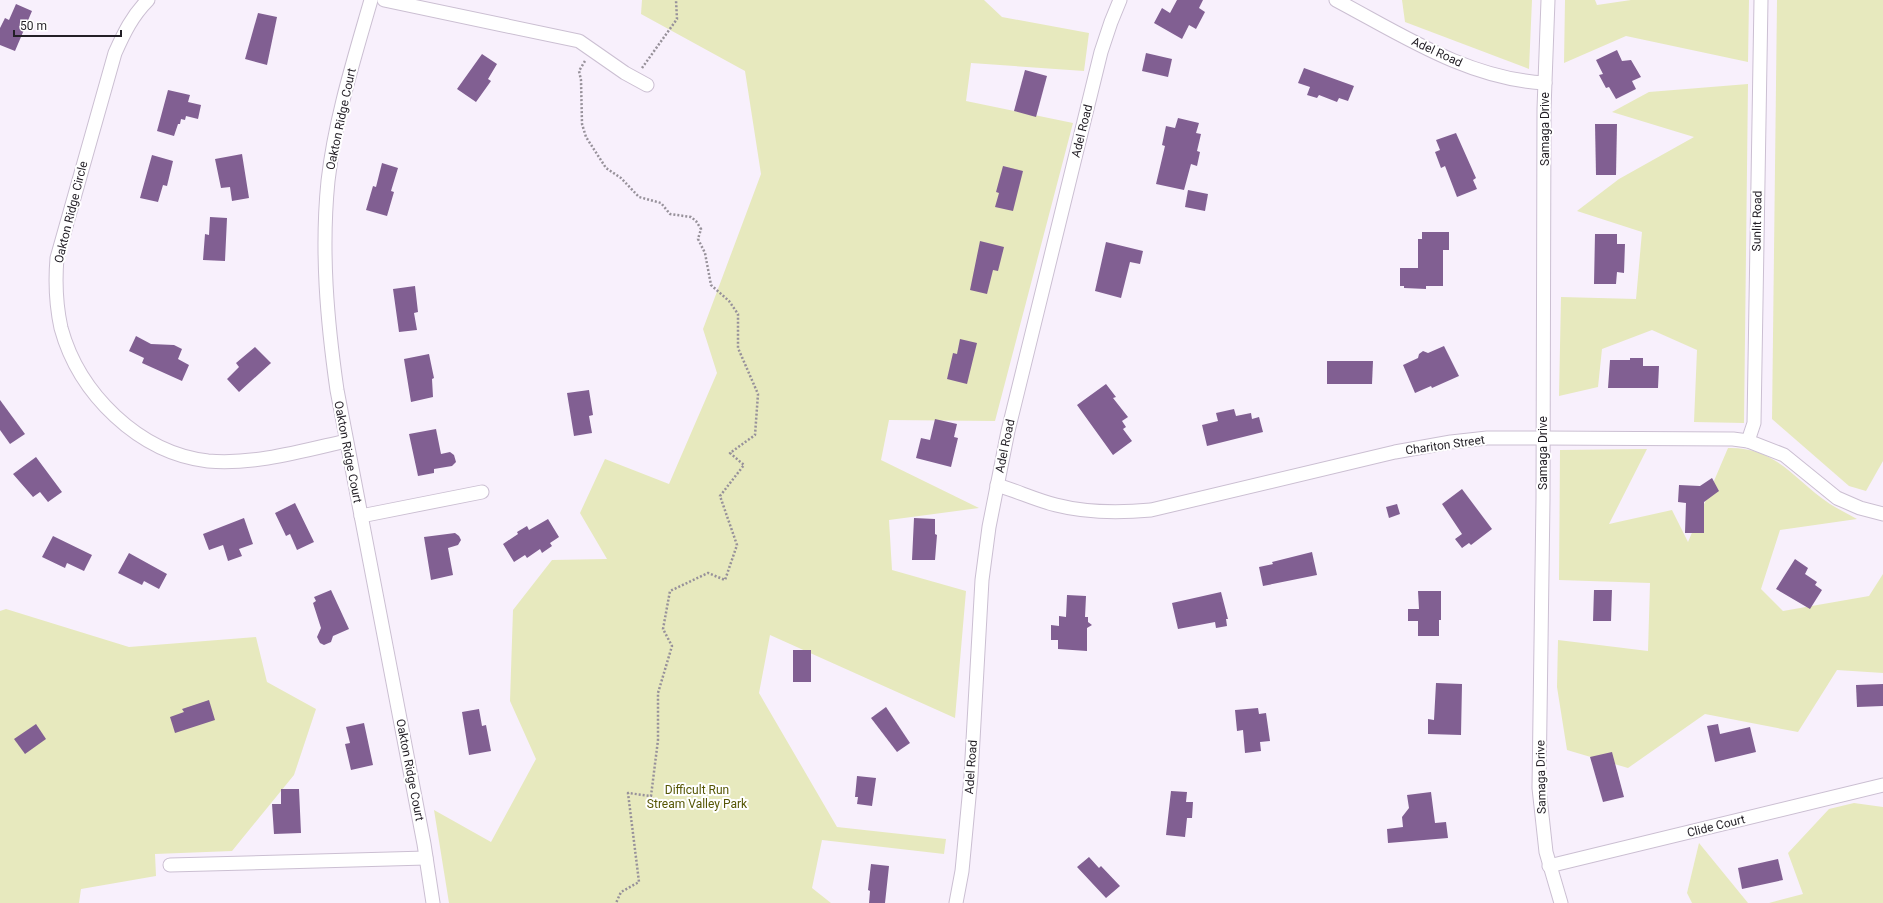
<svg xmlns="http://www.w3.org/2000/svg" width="1883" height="903" font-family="Roboto,sans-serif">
  <rect width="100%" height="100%" fill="#f8f0fc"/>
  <g fill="#e7e9be">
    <path d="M642,0h342l18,17 87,16 -5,38 -113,-8 -5,38 107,22 -78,298 -106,-1 -8,40 98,48 -90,12 3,50 74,21 -11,127 -185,-83 -11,58 78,134 109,12 -2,15 -122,-14 -10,48 19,15h-382l-15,-93 57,32 45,-83 -26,-58 3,-91 39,-50 55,-1 -27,-46 25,-54 64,25 48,-111 -14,-44 58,-155 -16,-103 -104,-57z"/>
    <path d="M1402,0h130l-3,69 -124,-47z"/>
    <path d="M1565,0h30l2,5 34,-5h118l-1,62 -122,-26 -62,27z"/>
    <path d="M1777,0h106v461l-17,30 -17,-5 -77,-67z"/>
    <path d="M1748,84l-4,339 -50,-1 3,-72 -45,-20 -50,19 -4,38 -39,9 2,-99 75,2 6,-67 -65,-21 42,-32 75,-42 -82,-25 37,-20z"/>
    <path d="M1728,448c49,-1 66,32 102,56 8,5 18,10 27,15l-77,11 -19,59 22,22 86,-15 14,-22v99l-46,-3 -39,62 -93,-18 -77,54 -61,-18 -10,-63 1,-47 90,11 2,-68 -91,-3 1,-130 87,-1 -38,75 63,-14 16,32z"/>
    <path d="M6,609l123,38 127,-10 11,45 49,27 -22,66 -62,76 -77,3 1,22 -75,13 -2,14h-79v-292z"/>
    <path d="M1854,803l29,4v96h-114l34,-9 -15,-41 41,-44z"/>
    <path d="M1699,843l49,60h-56l-5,-10z"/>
  </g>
  <g fill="#815f92">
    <path d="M1177,0h26l-4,8 6,4 -9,17 -7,-4 -7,14 -28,-16 8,-15 8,5z"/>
    <path d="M16,4l16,7 -17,40 -15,-6v-17l5,-10 4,2z"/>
    <path d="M258,13l19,4 -10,48 -22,-6z"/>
    <path d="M1617,50l5,11 9,-1 10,17 -9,4 4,8 -20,10 -7,-12 -3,1 -7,-13 4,-1 -7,-14z"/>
    <path d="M1146,53l26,6 -4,18 -26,-6z"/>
    <path d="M482,54l15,10 -9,15 3,2 -15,21 -19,-13z"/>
    <path d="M1304,68l50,18 -6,15 -9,-3 -2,4 -18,-7 -2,3 -10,-3 3,-8 -12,-4z"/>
    <path d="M1025,70l22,6 -11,41 -22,-6z"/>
    <path d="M168,90l22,5 -2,7 13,3 -3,14 -12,-3 -1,4 -4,-1 -1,5h-2l-4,12 -17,-5z"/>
    <path d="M1178,118l21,5 -3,10 5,1 -4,17 3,1 -3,14 -6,-2 -7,26 -28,-6 9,-38 -3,-1 4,-19 9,2z"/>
    <path d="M1595,124h22l-1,51h-20z"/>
    <path d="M1456,133l20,45 -3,2 4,9 -20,8 -12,-31 -4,2 -6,-16 5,-2 -4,-10z"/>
    <path d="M242,154l7,44 -17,3 -2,-14 -9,1 -6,-29z"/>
    <path d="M152,155l21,6 -6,25 -4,-1 -5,17 -18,-4z"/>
    <path d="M382,163l16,5 -7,23 3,1 -7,24 -21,-6 7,-24 3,1z"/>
    <path d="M1003,166l20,5 -10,40 -18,-4 4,-14 -3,-1z"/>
    <path d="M1188,190l20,4 -3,17 -20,-4z"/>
    <path d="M210,217l17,1 -2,43 -22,-1 2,-26 4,1z"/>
    <path d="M1422,232h27v18h-6v36h-17v3l-22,-1v-2h-4v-18h18v-29h4z"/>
    <path d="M1595,234h22v10h8l-1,29 -7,-1 -1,12h-22z"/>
    <path d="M980,241l24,6 -6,24 -5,-1 -6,24 -17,-4z"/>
    <path d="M1106,242l37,9 -3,13 -10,-2 -9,36 -26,-7z"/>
    <path d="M415,286l3,26 -4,1 3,17 -18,2 -6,-43z"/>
    <path d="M136,336l15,8 23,1 8,4 -4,10 11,6 -7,16 -40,-18 2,-5 -15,-7z"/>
    <path d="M960,339l17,4 -10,41 -20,-5 6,-26 4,1z"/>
    <path d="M1444,346l15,30 -27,12 -1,-2 -16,7 -12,-28 15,-7 1,-4 4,-3 5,2z"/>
    <path d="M255,347l16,16 -32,29 -12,-13 12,-12 -3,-4z"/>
    <path d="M429,354l5,24 -2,1 1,18 -22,5 -7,-43z"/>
    <path d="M1630,358h13v8h16l-1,22h-50l2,-28h20z"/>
    <path d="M1327,361h46l-1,23h-45z"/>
    <path d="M1106,384l10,13 -3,1 15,19 -6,4 4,6 -3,2 9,12 -19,14 -36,-50z"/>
    <path d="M589,390l4,25 -4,1 3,17 -18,3 -7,-43z"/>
    <path d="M0,400l25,34 -15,10 -10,-14z"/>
    <path d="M1234,409l2,7 15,-3 1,6 7,-2 4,15 -56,14 -5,-21 16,-4 -2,-8z"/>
    <path d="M935,419l22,5 -3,13 4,1 -7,29 -35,-9 5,-20 9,2z"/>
    <path d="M436,429l5,25 9,-2 4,3 2,7 -4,4 -18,3v4l-16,3 -9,-42z"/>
    <path d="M36,457l26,35 -14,10 -8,-10 -7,5 -20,-23z"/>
    <path d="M1712,478l7,13 -15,11v31h-19l1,-30 -8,-1 1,-17 21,1z"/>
    <path d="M1462,489l30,40 -21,16 -2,-2 -7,5 -7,-9 7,-5 -20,-30z"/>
    <path d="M295,503l19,39 -17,8 -7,-16 -4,2 -11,-23z"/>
    <path d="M1397,504l3,10 -11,4 -3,-11z"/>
    <path d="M244,518l9,26 -14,5 3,7 -14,5 -5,-16 -14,5 -6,-16z"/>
    <path d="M914,518l21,1v15l2,1 -2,25h-23z"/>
    <path d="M548,519l11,18 -9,6 2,3 -10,7 -2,-4 -13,9 -2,-3 -11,7 -11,-18 15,-10 -1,-2 10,-6 2,4z"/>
    <path d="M455,533l4,3 2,4 -3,5 -10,3 5,27 -22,5 -7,-43z"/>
    <path d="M53,536l39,19 -8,16 -17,-8 -2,5 -23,-11z"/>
    <path d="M1312,552l5,23 -54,11 -4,-19 14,-3 -1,-2z"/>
    <path d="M129,553l38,21 -8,15 -15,-8 -2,4 -24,-12z"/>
    <path d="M1795,559l13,9 -3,6 12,8 -2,3 7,5 -12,19 -34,-20z"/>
    <path d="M331,590l18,39 -16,7 -2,6 -7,3 -4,-2 -3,-6 4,-9 -8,-25 3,-2 -2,-4z"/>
    <path d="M1594,590h18l-1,31h-18z"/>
    <path d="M1418,591h23v29h-2v16h-21v-15h-10v-12h11z"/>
    <path d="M1221,592l7,27h-2l1,7 -11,2 -1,-6 -37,7 -6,-26z"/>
    <path d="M1067,595l19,1 -1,21h3v5l4,3 -5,3v23l-29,-2v-9h-7v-15l8,1v-10l7,1z"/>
    <rect x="793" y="650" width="18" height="32"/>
    <path d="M1436,683l26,1 -1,51 -33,-1v-15l6,1z"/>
    <path d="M1883,684v22l-26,1 -1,-22z"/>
    <path d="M209,700l6,20 -40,13 -5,-16 14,-5 -2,-3z"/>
    <path d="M886,707l24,36 -13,9 -26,-34z"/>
    <path d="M1258,708l1,6 7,-1 4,28 -10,1 1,9 -16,2 -2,-23 -6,1 -2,-21z"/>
    <path d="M479,709l3,17 4,-1 5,26 -22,4 -7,-43z"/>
    <path d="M364,723l9,42 -22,5 -6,-26 5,-1 -4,-16z"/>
    <path d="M36,724l10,15 -21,15 -11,-15z"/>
    <path d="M1718,724l2,10 30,-7 6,25 -41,10 -8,-36z"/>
    <path d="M1612,752l12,45 -21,5 -13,-45z"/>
    <path d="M857,776l19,2 -4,28 -15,-2 1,-7h-3z"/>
    <path d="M281,789h18l2,44 -27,1 -2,-30h9z"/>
    <path d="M1171,791l16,1 -1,10h7l-1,16h-5l-2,19 -19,-2z"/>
    <path d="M1431,792l4,31 11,-1 2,16 -60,5 -1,-14 16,-2 -1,-10 7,-9 -2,-13z"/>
    <path d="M1089,857l10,11 2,-2 19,20 -14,12 -29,-31z"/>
    <path d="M1778,859l5,21 -41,9 -4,-21z"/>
    <path d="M871,864l18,2 -4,37h-16l1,-12 -2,-1z"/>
  </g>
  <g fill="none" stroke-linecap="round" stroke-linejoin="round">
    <defs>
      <g id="street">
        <path d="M148,0c-16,16 -24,33 -33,53l-58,205c-2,24 -1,47 4,70 18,66 78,125 147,133 46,4 94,-10 138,-20"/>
        <path d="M371,0c-17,59 -36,119 -43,181 -7,70 -1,139 9,209l87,454 9,59"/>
        <path d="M384,0l195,41 46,32 22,12"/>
        <path d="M1336,0c66,35 132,79 209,83"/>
        <path d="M1548,0l-4,109 -1,390 -4,289 7,64 15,51"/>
        <path d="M1748,441l6,-18 7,-423"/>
        <path d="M997,485c20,6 39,15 59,20 31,8 63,8 95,5l244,-58 56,-10 36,-4h55l191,1 15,2 36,14 53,43 23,10 23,6"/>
        <path d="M361,516l121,-24"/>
        <path d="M170,865l256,-7"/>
        <path d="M1549,866l334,-81"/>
        <path d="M956,903l6,-32 9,-95 11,-196 7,-53 19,-96 93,-379 10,-30 9,-22"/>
      </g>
    </defs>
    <use href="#street" stroke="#cbbfd2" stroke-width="15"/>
    <g stroke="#97919a" stroke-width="2.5" stroke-dasharray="2 2" stroke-linecap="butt">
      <path d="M585,61l-6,10 2,9 1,44 4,13 20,31 15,10 18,19 22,6 9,11 21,3 5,4 5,8 -3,10 7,14 6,32 18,16 9,13v34l20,46 -3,41 -25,18 14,12 -24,31 17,49 -12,35 -17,-7 -38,18 -7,38 9,17 -14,47v47l-7,56 -23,-3 11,89 -18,10 -5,11"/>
      <path d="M642,68l35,-49 -1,-19"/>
    </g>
    <use href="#street" stroke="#fff" stroke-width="13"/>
  </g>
  <g text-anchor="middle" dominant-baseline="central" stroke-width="4" stroke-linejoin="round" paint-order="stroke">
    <g font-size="12" fill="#231f26" stroke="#fff">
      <text transform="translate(1437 52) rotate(25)">Adel Road</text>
      <text transform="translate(341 119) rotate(-78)">Oakton Ridge Court</text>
      <text transform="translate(1545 129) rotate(-90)">Samaga Drive</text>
      <text transform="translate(1082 131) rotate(-76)">Adel Road</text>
      <text transform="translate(71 212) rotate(-76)">Oakton Ridge Circle</text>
      <text transform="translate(1757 221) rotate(-89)">Sunlit Road</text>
      <text transform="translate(1445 445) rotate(-8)">Chariton Street</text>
      <text transform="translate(1005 446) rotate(-78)">Adel Road</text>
      <text transform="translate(348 452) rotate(79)">Oakton Ridge Court</text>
      <text transform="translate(1543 453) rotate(-90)">Samaga Drive</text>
      <text transform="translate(971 767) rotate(-86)">Adel Road</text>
      <text transform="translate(410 770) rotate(79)">Oakton Ridge Court</text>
      <text transform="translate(1541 777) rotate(-91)">Samaga Drive</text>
      <text transform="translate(1716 826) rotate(-14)">Clide Court</text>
    </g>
    <g font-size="12" fill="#565605" stroke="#fff">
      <text x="697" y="790">Difficult Run<tspan x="697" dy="14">Stream Valley Park</tspan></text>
    </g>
  </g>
  <path d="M14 30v6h107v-6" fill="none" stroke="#231f26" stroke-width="2"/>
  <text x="20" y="30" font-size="12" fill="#231f26" stroke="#ffffff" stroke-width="3" paint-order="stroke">50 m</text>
</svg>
